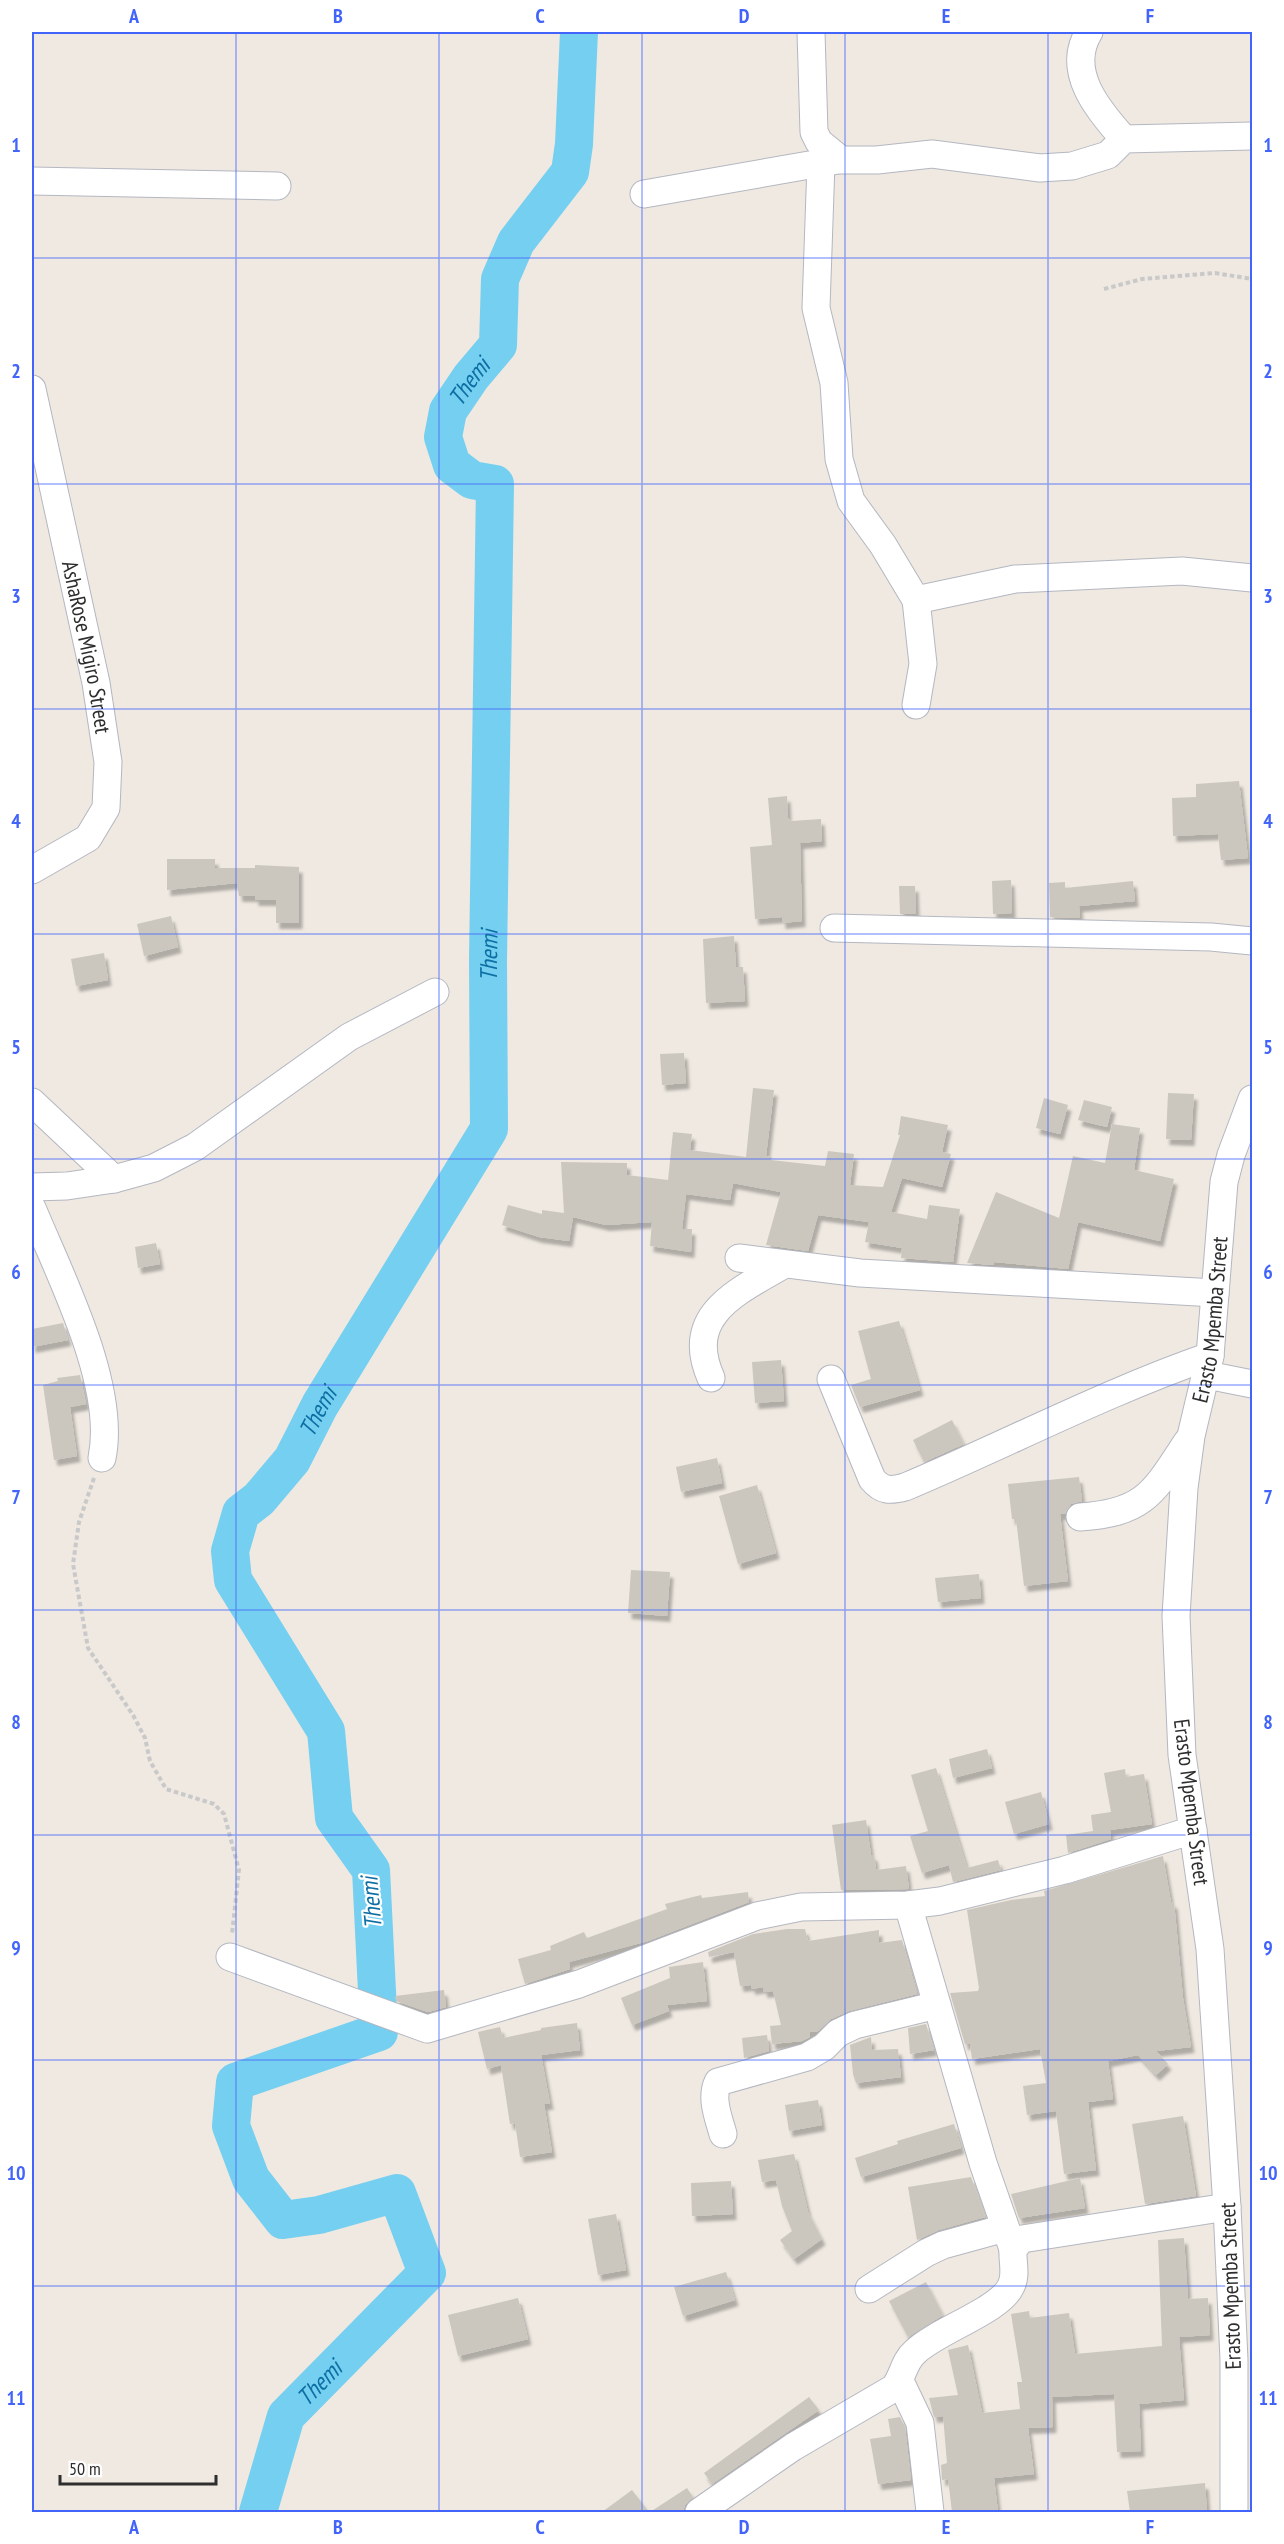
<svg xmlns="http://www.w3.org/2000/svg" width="1284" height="2544" font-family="'PT Sans Narrow',sans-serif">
  <defs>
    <filter id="shadow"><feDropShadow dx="3.5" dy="6" stdDeviation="1.5" flood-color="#0004"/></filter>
  </defs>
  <rect width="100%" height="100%" fill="#efe9e1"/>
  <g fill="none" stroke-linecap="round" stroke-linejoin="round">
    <path stroke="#75cff0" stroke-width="38" id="s1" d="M258,2512l28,-96 141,-143 -30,-80 -78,22 -36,5 -32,-41 -20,-53 4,-44 144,-50 -8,-162 -37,-52 -8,-87 -93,-151 -3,-29 11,-38 18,-14 33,-39 28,-55 169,-276 -1,-168 7,-477 -23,-4 -20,-15 -9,-28 5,-26 23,-34 27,-32 2,-66 16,-37 54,-70 4,-28 5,-112"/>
  </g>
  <g fill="#cbc7bf" filter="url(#shadow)">
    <path d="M1239,781l9,77 -27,2 -3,-26 -45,2 -1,-38 24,-1v-13z"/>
    <path d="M787,796l1,22 3,3 30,-2 1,22 -22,2 2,78 -20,2v-6l-27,2 -5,-72 22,-2 -4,-47z"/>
    <path d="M167,859h48v9h40v-3l44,2v56h-23v-23h-21v-4h-16l-2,-13 -70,7z"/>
    <path d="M1011,880l1,33 -19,1 -1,-33z"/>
    <path d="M1133,881l2,20 -56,5 1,12 -30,-1 -1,-34 16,-1v6z"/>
    <path d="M899,886h16l1,28h-16z"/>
    <path d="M171,916l7,31 -34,9 -7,-32z"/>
    <path d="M734,936l2,31h7l2,34 -39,2 -3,-64z"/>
    <path d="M104,953l4,27 -32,6 -5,-27z"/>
    <path d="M684,1053l2,30 -24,2 -2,-31z"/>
    <path d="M753,1088l21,2 -8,66 6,1 -1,3 54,6 3,-15 26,3 -4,31 33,2 17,-52h-2l3,-19 47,9 -6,27 9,2 -9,33 -40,-9 -11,34 36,7 2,-14 31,4 -7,53 -52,-4 1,-10 -37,-6 4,-20 -51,-7 -10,36 -42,-6 15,-53 -48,-9 -3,17 -44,-6 -4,35h10l-1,23 -41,-6 2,-24 -46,3 -33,-8 -4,24 -30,-4 -37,-12 6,-20 34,9v-4l22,3 -3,-51 66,1v12l41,5 5,-48 19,2 -2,16 56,7z"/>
    <path d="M1168,1093l26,1 -3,46 -25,-1z"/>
    <path d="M1044,1098l24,7 -8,29 -24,-6z"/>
    <path d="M1084,1100l28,7 -5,20 -29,-7z"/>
    <path d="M1112,1124l28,4 -6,42 40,9 -14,62 -82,-19 -10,47 -74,-7v3l-27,-2 29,-71 63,26 14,-62 32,7z"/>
    <path d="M156,1243l4,21 -22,4 -3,-21z"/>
    <path d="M899,1321l21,69 -60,17 -9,-22 20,-6 -13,-48z"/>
    <path d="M63,1323l5,17 -36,7v-18z"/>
    <path d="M781,1360l3,41 -29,2 -3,-41z"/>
    <path d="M80,1375l6,29 -16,3 7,49 -23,4 -11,-75 15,-4 -1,-3z"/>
    <path d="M952,1420l12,24 -40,18 -11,-22z"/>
    <path d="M717,1458l5,25 -41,9 -5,-25z"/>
    <path d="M1079,1477l3,24 -11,3 -6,10h-5l8,67 -44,5 -8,-67h-4l-4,-35z"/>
    <path d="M757,1485l19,68 -38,11 -19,-68z"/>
    <path d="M631,1570l39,2 -3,44 -39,-3z"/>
    <path d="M979,1574l2,24 -43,4 -3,-24z"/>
    <path d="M987,1749l5,19 -39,10 -4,-19z"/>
    <path d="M936,1768l31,100 31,-8 3,10 -48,12 -4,-17 -27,8 -12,-37 18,-5 -17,-56z"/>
    <path d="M1125,1769l1,8 18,-3 8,50 -42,6 1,9 -43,14 -2,-18 27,-4 -2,-16 20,-3 -7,-39z"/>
    <path d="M1041,1792l8,32 -35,10 -9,-32z"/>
    <path d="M866,1820l5,35h3l2,15 30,-4 3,23 -68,1 -9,-65z"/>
    <path d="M1163,1856l8,47 3,-1 9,96 8,49 -35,4 12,13 -12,11 -18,-20 -30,6 5,38 -25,3 8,68 -32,4 -8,-63 -29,4 -4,-29 23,-3 -6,-34 -68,10 -2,-15h-5l-15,-51 28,-2 1,-3 -12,-78 44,-10 34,-4 -1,-5z"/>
    <path d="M748,1892l1,10 -101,39 -79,21 1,7 -45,15 -7,-25 33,-9 -1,-4 34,-14 3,6 80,-29 -2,-5 36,-9 1,3z"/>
    <path d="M787,1929h18l3,12 71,-11v13l23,-3 15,54 -68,17 -18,8 -14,13h-7v5l-8,4 -30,3 -2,-18 11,-1 -8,-34 -9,1 -1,-5 -11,2 -1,-4 -11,1 -6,-34 -25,5 -1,-5 45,-18z"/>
    <path d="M703,1962l4,39 -40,4 2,6 -37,14 -11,-27 49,-20 -1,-11z"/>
    <path d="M444,1990l2,17 -18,5 -32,-11 -1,-5z"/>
    <path d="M577,2023l3,27 -39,5 9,49h-6l8,48 -32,5 -5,-34 -5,1 -9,-59 -14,4 -9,-37 22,-5 3,11 38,-8v-2z"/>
    <path d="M926,2024l8,26 -24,4 -2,-26z"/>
    <path d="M767,2035l2,16 -25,7 -2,-20z"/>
    <path d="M871,2037l1,13 26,-1 3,28 -45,6 -3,-9 -3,-29z"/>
    <path d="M818,2100l4,25 -33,6 -4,-26z"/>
    <path d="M1183,2116l13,80 -51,8 -13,-80z"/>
    <path d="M954,2124l7,24 -100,29 -6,-19 43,-14 -1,-3z"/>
    <path d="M794,2154l14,58 14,27 -28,20 -14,-19 12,-9 -10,-25 -6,-26 -14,2 -4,-22z"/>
    <path d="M971,2177l14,40 -46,13 -22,10 -9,-53z"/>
    <path d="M1080,2178l5,30 -66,10 -8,-24z"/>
    <path d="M731,2181l2,33 -41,2 -1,-33z"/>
    <path d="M616,2214l10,56 -28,5 -10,-56z"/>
    <path d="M1184,2238l4,61 20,-1 2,37 -31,2 5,63 -45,4 2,47 -24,1 -3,-58 -62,3 1,30 -25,1 6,46 -40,4 4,34h-46l-4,-33 -6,1 -1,-15 6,-2 -4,-47 -9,1 -5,-19 29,-3 -10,-45 20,-5 14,68 38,-4 -3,-27h5l-11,-68 18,-3 1,7 39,-5 6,41 87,-8 -4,-106z"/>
    <path d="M726,2272l9,28 -52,16 -9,-29z"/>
    <path d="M926,2282l17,33 -35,22 -19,-36z"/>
    <path d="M518,2298l10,41 -70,17 -10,-41z"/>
    <path d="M809,2397l10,13 -107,74 -8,-11z"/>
    <path d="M900,2417l5,10 6,53 -33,4 -8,-45 21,-3 -3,-17z"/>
    <path d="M1205,2483l2,29h-77l-3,-21z"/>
    <path d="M687,2488l6,9 -8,8 -2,7h-33z"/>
    <path d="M632,2490l17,22h-47z"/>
  </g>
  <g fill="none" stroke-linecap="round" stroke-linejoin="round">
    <defs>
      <g id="minor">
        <path d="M811,32l3,100 5,10 22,18h36l55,-6 108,14 32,-2 36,-11 16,-16 128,-3"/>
        <path d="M1089,32c-24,39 9,78 35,107"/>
        <path d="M821,163l-5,145 18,75 5,76 12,42 32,44 33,55 7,64 -7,41"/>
        <path d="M32,181l245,5"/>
        <path d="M644,194l194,-34"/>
        <path id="s2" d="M32,389l64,294 12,79 -2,46 -18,30 -56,32"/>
        <path d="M916,600l99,-21 167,-8 70,7"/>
        <path d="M834,928l377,9 41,4"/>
        <path d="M32,1102l82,77"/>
        <path d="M32,1187l35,-1 47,-7 40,-11 41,-21 154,-110 86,-45"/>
        <path d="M32,1208c28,68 85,177 70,250"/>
        <path d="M739,1258l121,15 355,20"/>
        <path d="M1207,1375l45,9"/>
        <path d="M711,1378c-28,-63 26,-86 72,-113"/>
        <path d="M831,1379l41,100c10,12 18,12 33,8 102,-43 201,-95 305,-131"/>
        <path d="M1080,1517c65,-4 74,-25 107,-75"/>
        <path d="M908,1905l75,258 30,86"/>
        <path d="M230,1957l197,72 152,-45 178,-68 44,-9 107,-2 32,-4 125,-31 128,-40"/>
        <path d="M723,2134c-4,-15 -13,-36 -5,-52l89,-25 17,-10 14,-14 17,-8 82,-20"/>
        <path d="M869,2289l57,-36 17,-8 62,-17"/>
        <path d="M900,2381l20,42 10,89"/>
        <path d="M699,2512l94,-65 101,-59c9,-11 10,-27 21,-36 21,-21 86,-42 96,-66 6,-12 1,-24 2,-37l9,-10 205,-32"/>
        <path id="s3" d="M1234,2512v-152l-7,-153 -17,-258 -28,-194 -6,-139 8,-128 7,-52 19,-80 14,-174 7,-27 21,-56"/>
      </g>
    </defs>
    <use href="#minor" stroke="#b4b7c1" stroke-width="29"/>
    <g stroke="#c9c9c9" stroke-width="4" stroke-dasharray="4.5 3" stroke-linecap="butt">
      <path d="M1104,289l38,-10 73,-6 37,6"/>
      <path d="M94,1478l-15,44 -6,42 15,84 45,67 12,23 5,23 16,28 48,15 10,10 15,56 -7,64"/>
    </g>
    <use href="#minor" stroke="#fff" stroke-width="27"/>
  </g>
  <path fill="none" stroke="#4264fb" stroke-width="1.5" stroke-opacity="0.55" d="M236,32v2480M439,32v2480M642,32v2480M845,32v2480M1048,32v2480M32,258h1220M32,484h1220M32,709h1220M32,934h1220M32,1159h1220M32,1385h1220M32,1610h1220M32,1835h1220M32,2060h1220M32,2286h1220"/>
  <g text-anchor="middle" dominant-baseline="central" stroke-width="4.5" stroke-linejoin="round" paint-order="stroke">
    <g font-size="22" fill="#2e2e2e" stroke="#fff">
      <text stroke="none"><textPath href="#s2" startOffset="264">AshaRose Migiro Street</textPath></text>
      <text stroke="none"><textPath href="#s3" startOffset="1198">Erasto Mpemba Street</textPath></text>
      <text transform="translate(1192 1802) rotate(83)">Erasto Mpemba Street</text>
      <text transform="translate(1230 2286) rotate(-92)">Erasto Mpemba Street</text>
    </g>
    <g font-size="24" font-style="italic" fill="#0d6fa3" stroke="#fff">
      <text stroke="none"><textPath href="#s1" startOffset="2613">Themi</textPath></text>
      <text stroke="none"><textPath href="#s1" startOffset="2001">Themi</textPath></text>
      <text stroke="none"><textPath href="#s1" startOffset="1497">Themi</textPath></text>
      <text transform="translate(371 1903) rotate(-95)">Themi</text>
      <text stroke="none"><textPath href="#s1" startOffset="147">Themi</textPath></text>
    </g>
  </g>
  <rect width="1284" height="2544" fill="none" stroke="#ffffff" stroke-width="66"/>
  <path d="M60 2475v9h156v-9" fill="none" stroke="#2e2e2e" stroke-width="3"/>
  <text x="69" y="2475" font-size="18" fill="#2e2e2e" stroke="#ffffff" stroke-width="4.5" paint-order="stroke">50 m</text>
  <rect x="33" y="33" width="1218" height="2478" fill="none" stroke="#4264fb" stroke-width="2"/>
  <g font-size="20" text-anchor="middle" font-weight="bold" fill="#4264fb">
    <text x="134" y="23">A</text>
    <text x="338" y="23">B</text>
    <text x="540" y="23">C</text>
    <text x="744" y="23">D</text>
    <text x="946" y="23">E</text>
    <text x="1150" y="23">F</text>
    <text x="16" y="152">1</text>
    <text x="1268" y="152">1</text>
    <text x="16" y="378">2</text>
    <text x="1268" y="378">2</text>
    <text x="16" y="603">3</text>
    <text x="1268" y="603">3</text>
    <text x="16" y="828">4</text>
    <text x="1268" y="828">4</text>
    <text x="16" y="1054">5</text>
    <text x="1268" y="1054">5</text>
    <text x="16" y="1279">6</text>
    <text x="1268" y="1279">6</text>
    <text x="16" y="1504">7</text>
    <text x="1268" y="1504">7</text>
    <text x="16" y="1729">8</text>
    <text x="1268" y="1729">8</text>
    <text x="16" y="1955">9</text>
    <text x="1268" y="1955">9</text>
    <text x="16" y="2180">10</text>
    <text x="1268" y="2180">10</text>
    <text x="16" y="2405">11</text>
    <text x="1268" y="2405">11</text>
    <text x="134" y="2534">A</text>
    <text x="338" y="2534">B</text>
    <text x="540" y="2534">C</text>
    <text x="744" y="2534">D</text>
    <text x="946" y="2534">E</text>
    <text x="1150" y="2534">F</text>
  </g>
</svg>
